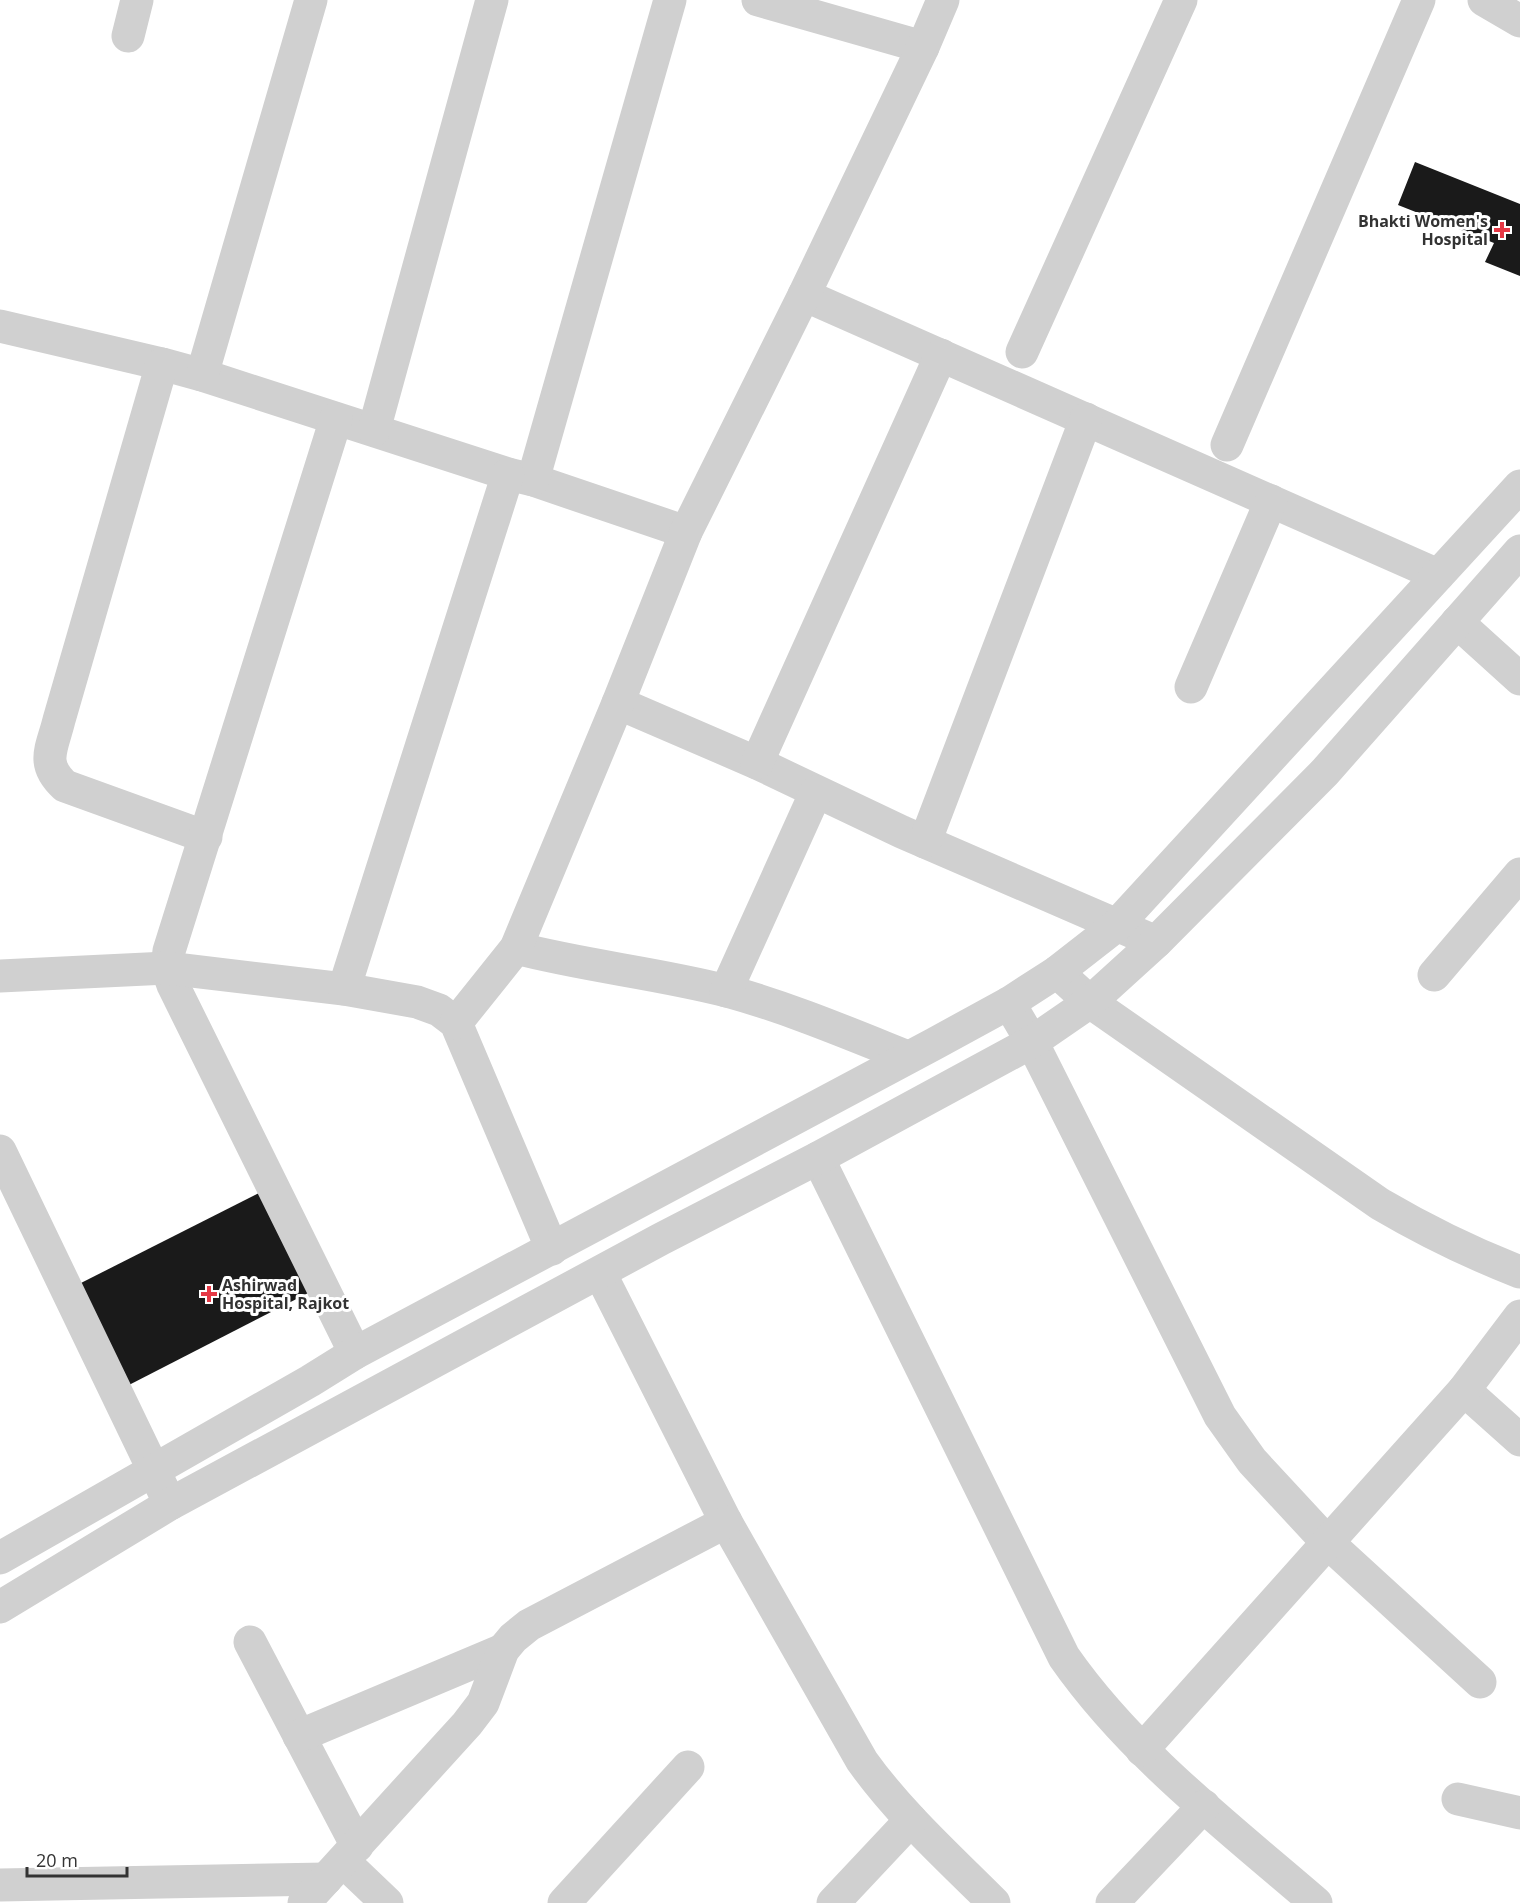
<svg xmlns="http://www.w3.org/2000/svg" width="1520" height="1903" font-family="'Open Sans',sans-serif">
  <rect width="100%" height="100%" fill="#fff"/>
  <g fill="#1a1a1a">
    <path d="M1415,162l105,42v72l-35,-14 9,-19 -96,-38z"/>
    <path d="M263,1191l51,99 -187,96 -52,-100z"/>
  </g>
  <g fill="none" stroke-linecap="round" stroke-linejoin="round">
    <g stroke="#d0d0d0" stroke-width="33">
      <path d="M758,0l165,47"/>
      <path d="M1484,0l36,21"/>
      <path d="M128,36l9,-36"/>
      <path d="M804,295l634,280"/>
      <path d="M0,326l162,38 40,11 306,99 25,6 153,52"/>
      <path d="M1022,352l159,-352"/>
      <path d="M162,364l-103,356c-7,29 -19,43 6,66l141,51"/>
      <path d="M202,375l109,-375"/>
      <path d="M336,419l-167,532 -2,17 6,17 182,368"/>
      <path d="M374,430l118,-430"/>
      <path d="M1227,445l192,-445"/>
      <path d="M533,480l137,-480"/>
      <path d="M1457,622l63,57"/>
      <path d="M1191,687l80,-186"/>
      <path d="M618,703l139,60 145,69 254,110"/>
      <path d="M757,763l184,-408"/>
      <path d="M925,842l161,-423"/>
      <path d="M516,948c69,18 141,25 211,43 62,17 121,42 181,66"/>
      <path d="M1057,972l33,30 290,202c46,27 91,49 140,68"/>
      <path d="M1434,975l86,-101"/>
      <path d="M0,976l167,-8 177,21 73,13 22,8 17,13 96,226"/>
      <path d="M344,989l164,-515"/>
      <path d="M726,991l90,-199"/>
      <path d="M1009,1003l23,39 188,374 32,45 75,81 153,140"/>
      <path d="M456,1023l60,-75 102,-245 68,-171 118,-237 119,-248 20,-47"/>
      <path d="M0,1151l170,353"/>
      <path d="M818,1158l246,499c67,96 164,170 252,246"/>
      <path d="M600,1273l126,249 136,239c38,53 86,96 132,142"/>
      <path d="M1464,1390l56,50"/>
      <path d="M250,1642l107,204"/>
      <path d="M299,1736l204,-86"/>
      <path d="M1142,1750l322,-360 56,-74"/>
      <path d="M1458,1799l62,14"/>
      <path d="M343,1861l44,42"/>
      <path d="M0,1885l326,-6"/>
      <path d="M304,1903l163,-179 16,-21 20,-53 10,-12 16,-13 197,-103"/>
      <path d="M564,1903l124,-136"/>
      <path d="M833,1903l78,-83"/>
      <path d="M1112,1903l92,-97"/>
    </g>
    <g stroke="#d0d0d0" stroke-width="33">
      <path d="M0,1558l310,-177 45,-28 579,-309 75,-41 48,-31 59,-46 404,-440"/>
      <path d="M0,1607l170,-103 491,-265 157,-81 214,-116 58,-40 66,-60 169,-170 195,-221"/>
    </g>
  </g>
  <g fill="#e63946" stroke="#fff" stroke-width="2">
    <path d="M1499 221h6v6h6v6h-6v6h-6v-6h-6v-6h6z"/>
    <path d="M206 1285h6v6h6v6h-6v6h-6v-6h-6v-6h6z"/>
  </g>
  <g text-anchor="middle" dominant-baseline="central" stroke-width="6" stroke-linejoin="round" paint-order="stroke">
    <g font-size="16" font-weight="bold" fill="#333" stroke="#fff" text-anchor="end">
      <text x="1488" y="221">Bhakti Women's<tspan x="1488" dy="18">Hospital</tspan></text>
      <text x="222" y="1285" text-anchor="start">Ashirwad<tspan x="222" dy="18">Hospital, Rajkot</tspan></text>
    </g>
  </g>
  <path d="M27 1867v9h100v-9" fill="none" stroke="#333333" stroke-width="3"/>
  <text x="36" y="1867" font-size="18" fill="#333333" stroke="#ffffff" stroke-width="4.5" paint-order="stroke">20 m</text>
</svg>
